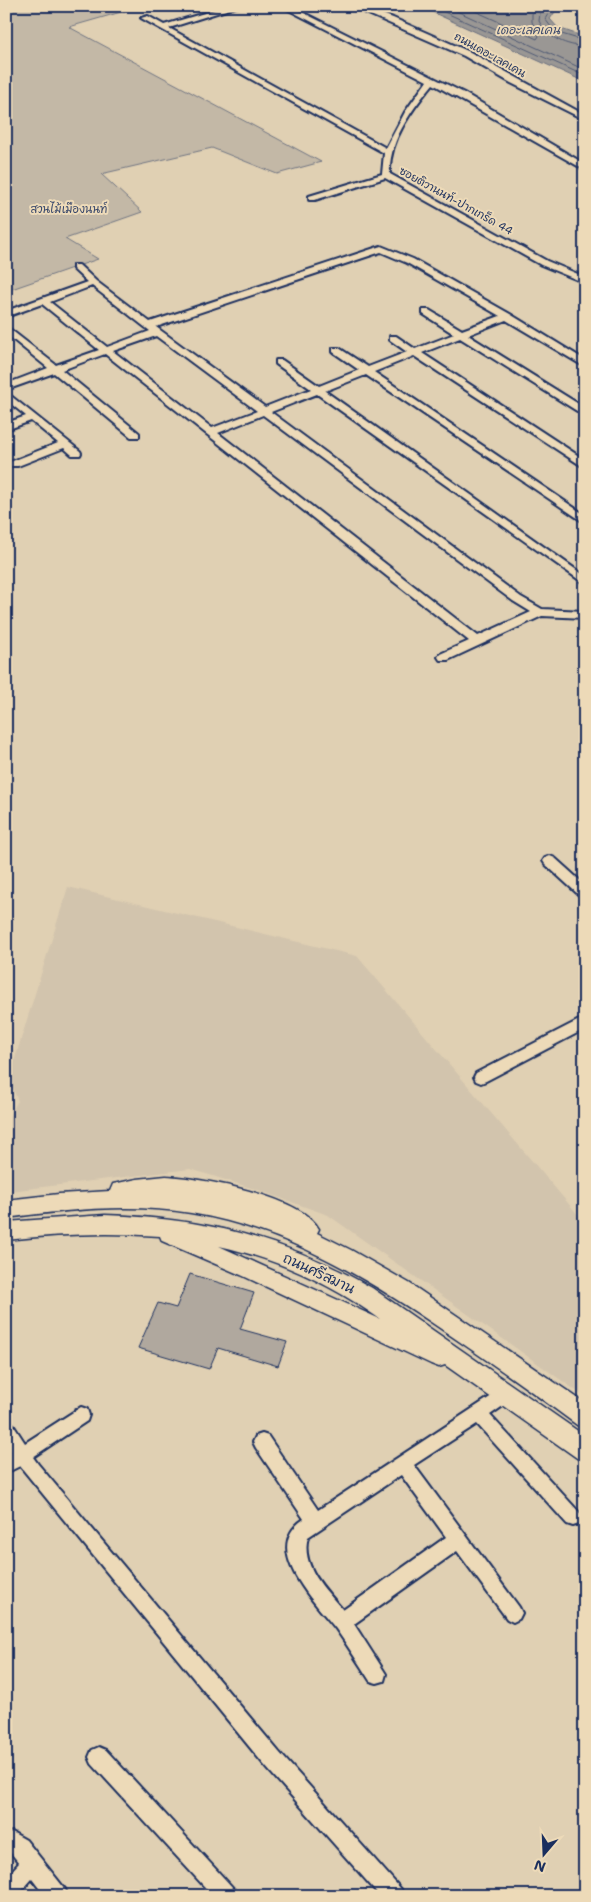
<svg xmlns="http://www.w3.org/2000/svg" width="591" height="1902" font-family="'Shantell Sans','Playpen Sans Thai',sans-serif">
  <rect width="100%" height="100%" fill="#e0d0b3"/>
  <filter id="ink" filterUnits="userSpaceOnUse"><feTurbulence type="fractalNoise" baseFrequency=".02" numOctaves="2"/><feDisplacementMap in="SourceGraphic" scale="10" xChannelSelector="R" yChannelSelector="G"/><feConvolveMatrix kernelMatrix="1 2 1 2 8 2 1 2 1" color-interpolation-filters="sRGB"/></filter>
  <g filter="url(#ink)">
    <path fill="#d2c4ad" d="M68,887l289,69 228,267v174l-257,-182 -70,-25 -68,-21 -180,22 -4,-17v-53l12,-20 -9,-23z"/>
    <path fill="#c3b8a6" stroke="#6f7482" d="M6,6h136l-73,21 252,135 -44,12 -65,-26 -111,26 41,38 -77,27 33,20 -92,32z"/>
    <path fill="#9a9794" stroke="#676d7e" d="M419,6h140l-9,13 8,9 27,9v45z"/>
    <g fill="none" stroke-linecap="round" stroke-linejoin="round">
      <g stroke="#4e5974" stroke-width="1">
        <path d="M431,6l154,70"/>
        <path d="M446,6l139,64"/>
        <path d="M464,6l73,33 2,-3 -7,-14v-8l3,-8"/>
        <path d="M545,6l-5,7 -1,8c9,18 27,24 46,26"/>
        <path d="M553,6l-8,13 10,13 30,9"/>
      </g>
    </g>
    <path fill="#b0a89e" stroke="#1b2f5e" d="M190,1274l64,19 -14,36 47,13 -9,24 -60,-18 -9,21 -71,-21 20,-45 18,5z"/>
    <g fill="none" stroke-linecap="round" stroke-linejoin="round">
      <defs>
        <g id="minor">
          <path d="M228,6h11l-70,22 217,120 19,-36 22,-31 -146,-75h9l174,87 121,71v6l-152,-86c-20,24 -45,57 -43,90l157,87 38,16v6l-44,-18 -156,-87 -70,22h-6v-4l73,-22 2,-21 -243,-135 7,-2 16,9z"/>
          <path d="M350,6h10l33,12 77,34 115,63v5l-74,-37 -47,-27z"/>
          <path d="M381,246l32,13 97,55 75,46v7l-79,-47 -38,15 117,73v8l-125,-78 -38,15 163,107v8l-171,-112 -40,16 211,143v8l-219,-148 -41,16 260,185v8l-268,-190 -46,18 250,185 21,12 43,2v7l-43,-2 -94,44h-8l-2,-3 2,-3 29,-13 -364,-287 -43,16 77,63v4h-8l-77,-64 -48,17v-6l42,-16 -42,-34v-8l50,39 43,-15 -57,-46 -36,13v-6l81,-29 -14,-13v-4h6l17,16 54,41zM381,252l26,11 93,53 -38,14 -33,-20h-6v4l31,20 -39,15 -19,-13h-6v4l17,12 -39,15 -29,-19h-6v4l26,18 -40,16 -37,-26h-6v4l35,25 -46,18 -109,-80zM92,286l54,42 4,3 -43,16 -57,-45zM156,336l101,75 -45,17 -99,-77zM263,415l250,186 18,11 -53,24 -260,-203z"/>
          <path d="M6,392l74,59 1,2 -1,2h-8l-8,-7 -46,18h-8l-1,-2 1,-2 48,-19 -27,-22 -25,9v-7l20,-7 -20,-16z"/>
          <path d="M550,856l5,2 30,27v13l-5,-2 -35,-32 -2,-3 2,-3z"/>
          <path d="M585,1017v12l-99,52 -5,2 -5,-2 -2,-4 2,-4z"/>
          <path d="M507,1386l6,3 2,5 -2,5 -23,16 89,97 3,6 -3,6 -6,2 -6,-2 -90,-100 -63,41 105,142 3,6 -3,6 -6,3 -6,-3 -50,-68 -103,73 32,50 -2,7 -7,2 -7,-2c-11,-17 -22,-35 -34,-52 -20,-26 -77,-80 -32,-110l-48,-71 -3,-6 3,-6 6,-2 6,2 50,74zM401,1475l45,62 -103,73c-17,-20 -43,-44 -35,-73z"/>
          <path d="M81,1407l6,2 2,6 -2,6 -54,36 5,7 241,288 122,137 3,7h-24l-115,-130 -245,-300 -14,7v-18l5,-3 -5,-7v-24l6,2 13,20z"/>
          <path d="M99,1747l7,3 128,139 3,7h-24l-121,-132 -3,-7 3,-7z"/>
          <path d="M12,1832l14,8 39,49 3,7h-23l-13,-17 -15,17h-11v-19l13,-14 -8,-10 -5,2v-21z"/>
        </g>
        <g id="secondary">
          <path d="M166,1176c35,2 136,20 153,53l-2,4 34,17 58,33 176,120v25l-8,-3c-42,-31 -84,-61 -127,-90 -80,-55 -162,-106 -259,-122 -61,-10 -124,-3 -185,5v-18l53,-6 51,-3 3,-7 24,-5z"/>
          <path d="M105,1215c100,3 179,23 267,73l213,148v25l-8,-3 -132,-93 -6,2 -8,-3 -190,-89 -79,-34 -2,-5c-52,-4 -102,-2 -154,4v-18zM219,1246c59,13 112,38 161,73z"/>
        </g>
      </defs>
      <use href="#minor" stroke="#1b2f5e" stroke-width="4"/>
      <use href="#secondary" stroke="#1b2f5e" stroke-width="3"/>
      <use href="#minor" fill="#eddab8" fill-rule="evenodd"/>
      <use href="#secondary" fill="#eddab8" fill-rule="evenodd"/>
    </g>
  </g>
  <g text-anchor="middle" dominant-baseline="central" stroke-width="4" stroke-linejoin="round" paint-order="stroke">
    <g font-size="11" fill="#1b2f5e" stroke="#eddab8">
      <text transform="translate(490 55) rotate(29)">ถนนเดอะเลคเคน</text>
      <text transform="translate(456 201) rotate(29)">ซอยติวานนท์-ปากเกร็ด 44</text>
    </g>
    <g font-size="11" fill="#344469" stroke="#eddab8">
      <text x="69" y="209">สวนไม้เมืองนนท์</text>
    </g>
    <g font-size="12" font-style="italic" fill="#3b496c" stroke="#eddab8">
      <text x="528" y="30">เดอะเลคเคน</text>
    </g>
    <g font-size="14" fill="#1b2f5e" stroke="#eddab8">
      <text transform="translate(319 1273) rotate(25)">ถนนศรีสมาน</text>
    </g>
  </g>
  <rect width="591" height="1902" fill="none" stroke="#eddab8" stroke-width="25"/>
  <rect x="12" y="12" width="566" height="1877" fill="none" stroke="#1b2f5e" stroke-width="2" filter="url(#ink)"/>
  <g transform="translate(544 1854) rotate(199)" stroke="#eddab8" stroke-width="4" paint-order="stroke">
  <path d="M0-4L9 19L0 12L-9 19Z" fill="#1b2f5e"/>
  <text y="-8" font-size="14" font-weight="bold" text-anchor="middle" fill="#1b2f5e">N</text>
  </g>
</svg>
